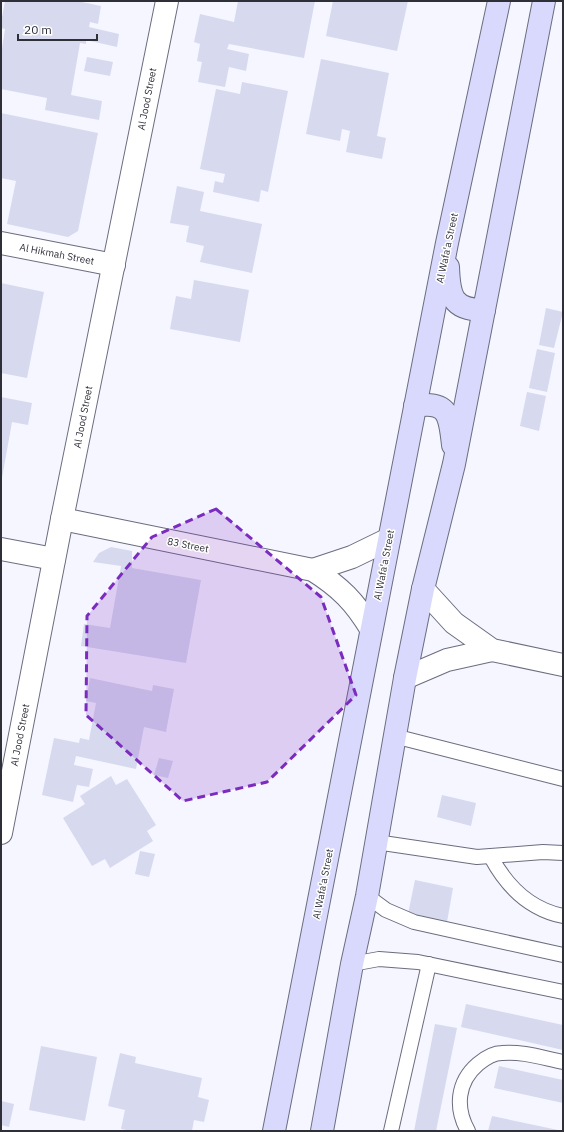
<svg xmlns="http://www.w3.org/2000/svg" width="564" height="1132" font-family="'IBM Plex Sans',sans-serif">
  <rect width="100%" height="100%" fill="#f5f6ff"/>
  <g fill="#d7daef">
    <path d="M5,1h72l24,5 -3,18 -8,-2 -1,5 30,7 -2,13 -31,-7v4l-6,-1 -9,52 31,6 -3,19 -54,-10 2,-12 -46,-9v-34l4,-26 -4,-1v-5z"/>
    <path d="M238,1h77l-11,57 -75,-14 -2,5 22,5 -3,17 -17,-4 -4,20 -27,-5 4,-20 -5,-1 3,-17 -6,-2 6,-28 34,8z"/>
    <path d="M333,1h75l-11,50 -71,-15z"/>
    <path d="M87,57l26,5 -3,14 -26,-5z"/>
    <path d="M321,59l68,14 -12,63 9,2 -4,21 -36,-7 4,-21 -8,-2 -2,12 -34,-7z"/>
    <path d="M242,82l46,9 -20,101 -7,-2 -2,12 -46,-10 2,-11 8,2 2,-9 -25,-5 16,-80 24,5z"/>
    <path d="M1,113l97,20 -20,98 -10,6 -61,-13 9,-43 -15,-3z"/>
    <path d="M177,186l27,6 -4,19 62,13 -10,49 -52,-11 4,-16 -18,-4 3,-16 -19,-3z"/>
    <path d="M194,280l55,10 -9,52 -70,-13 6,-33 15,3z"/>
    <path d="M1,283l43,9 -17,86 -26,-5z"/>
    <path d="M546,308l17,4 -9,36 -15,-3z"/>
    <path d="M537,349l18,4 -8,39 -18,-4z"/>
    <path d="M527,392l19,4 -7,35 -19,-5z"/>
    <path d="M1,397l31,6 -4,22 -16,-3 -10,56z"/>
    <path d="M111,547l21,4v17l69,12 -15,83 -105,-17 3,-22 26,4 11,-62 -28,-4 6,-9z"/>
    <path d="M90,678l62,13 1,-6 21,4 -8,43 -22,-5 -8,42 -60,-13 -2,9 19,4 -4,18 -12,-2 -4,17 -31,-7 12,-57 25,5 1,-5 9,2 7,-37 -10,-2z"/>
    <path d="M159,758l14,3 -5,17 -14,-3z"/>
    <path d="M111,776l5,9 11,-6 29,46 -9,6 6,10 -43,27 -5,-9 -13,7 -29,-48 22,-14 -5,-8z"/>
    <path d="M442,795l34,8 -5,23 -34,-9z"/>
    <path d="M140,851l15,3 -6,23 -14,-3z"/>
    <path d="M415,880l38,8 -6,34 -39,-8z"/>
    <path d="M466,1004l97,21v25l-102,-23z"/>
    <path d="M435,1024l22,4 -21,103h-22z"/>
    <path d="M41,1046l56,11 -12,64 -56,-11z"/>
    <path d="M120,1053l16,4 -1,6 67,15 -4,19 11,3 -5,22 -10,-2 -2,11h-61l-10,-2 4,-19 -17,-4z"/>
    <path d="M499,1066l64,14v23l-69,-15z"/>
    <path d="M1,1101l13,3 -5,23 -8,-2z"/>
    <path d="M492,1116l66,14v1h-70z"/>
  </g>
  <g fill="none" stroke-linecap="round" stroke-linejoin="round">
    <defs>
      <g id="lane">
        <path d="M394,736l169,43"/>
        <path d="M376,842l101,15 66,-5 20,1"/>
        <path d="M491,857c16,30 38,52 72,59"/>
        <path d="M367,896l19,14 28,12 149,33"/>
        <path d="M352,964l27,-5 39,3 145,30"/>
        <path d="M391,1131l38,-167"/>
        <path d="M468,1131c-13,-23 -11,-49 10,-67 6,-5 15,-11 24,-11 20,-2 41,5 61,9"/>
      </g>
      <g id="street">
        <path d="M1,243l113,22"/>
        <path d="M62,519l251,51c27,17 42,32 58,59"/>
        <path d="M1,549l53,10"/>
        <path d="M313,570l39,-13 37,-18"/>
        <path d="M423,589l31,34 38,27 71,15"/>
        <path d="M405,678l42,-18 45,-10"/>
        <path d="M1,833l61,-314 105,-518"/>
      </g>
      <g id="secondary">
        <path d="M448,267c1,29 4,43 36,43"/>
        <path d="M415,406c34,-6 35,11 38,39"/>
        <path d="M274,1131l173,-888 52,-242"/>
        <path d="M322,1131l30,-167 15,-68 38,-218 18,-89 31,-125 90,-463"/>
      </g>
    </defs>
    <use href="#lane" stroke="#6b6d7f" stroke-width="16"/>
    <use href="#street" stroke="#6b6d7f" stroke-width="24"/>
    <use href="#secondary" stroke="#6b6d7f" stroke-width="24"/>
    <use href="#lane" stroke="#fff" stroke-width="14"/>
    <use href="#street" stroke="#fff" stroke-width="22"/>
    <use href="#secondary" stroke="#d8d9fc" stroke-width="22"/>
  </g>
  <path fill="#7b2cbf" fill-opacity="0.2" stroke="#7b2cbf" stroke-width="3" stroke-dasharray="8 5" stroke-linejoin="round" d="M216,509l105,88 35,98 -89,87 -84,19 -97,-86 1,-99 65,-79z"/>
  <g text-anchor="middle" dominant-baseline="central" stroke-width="3" stroke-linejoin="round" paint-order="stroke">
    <g font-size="10" fill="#2e2f37" stroke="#fff">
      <text transform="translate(147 99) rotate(-79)">Al Jood Street</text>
      <text transform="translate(447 248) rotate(-78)">Al Wafa'a Street</text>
      <text transform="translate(57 254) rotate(11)">Al Hikmah Street</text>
      <text transform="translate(83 417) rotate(-79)">Al Jood Street</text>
      <text transform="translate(188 545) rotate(11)">83 Street</text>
      <text transform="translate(384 565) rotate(-79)">Al Wafa'a Street</text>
      <text transform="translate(20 735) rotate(-79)">Al Jood Street</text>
      <text transform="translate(323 884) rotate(-79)">Al Wafa'a Street</text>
    </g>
  </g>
  <rect width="564" height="1132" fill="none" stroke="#2e2f37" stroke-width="4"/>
  <path d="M18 34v6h79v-6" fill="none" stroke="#2e2f37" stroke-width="2"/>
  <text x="24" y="34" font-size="12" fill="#2e2f37" stroke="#ffffff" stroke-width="3" paint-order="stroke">20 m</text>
</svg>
